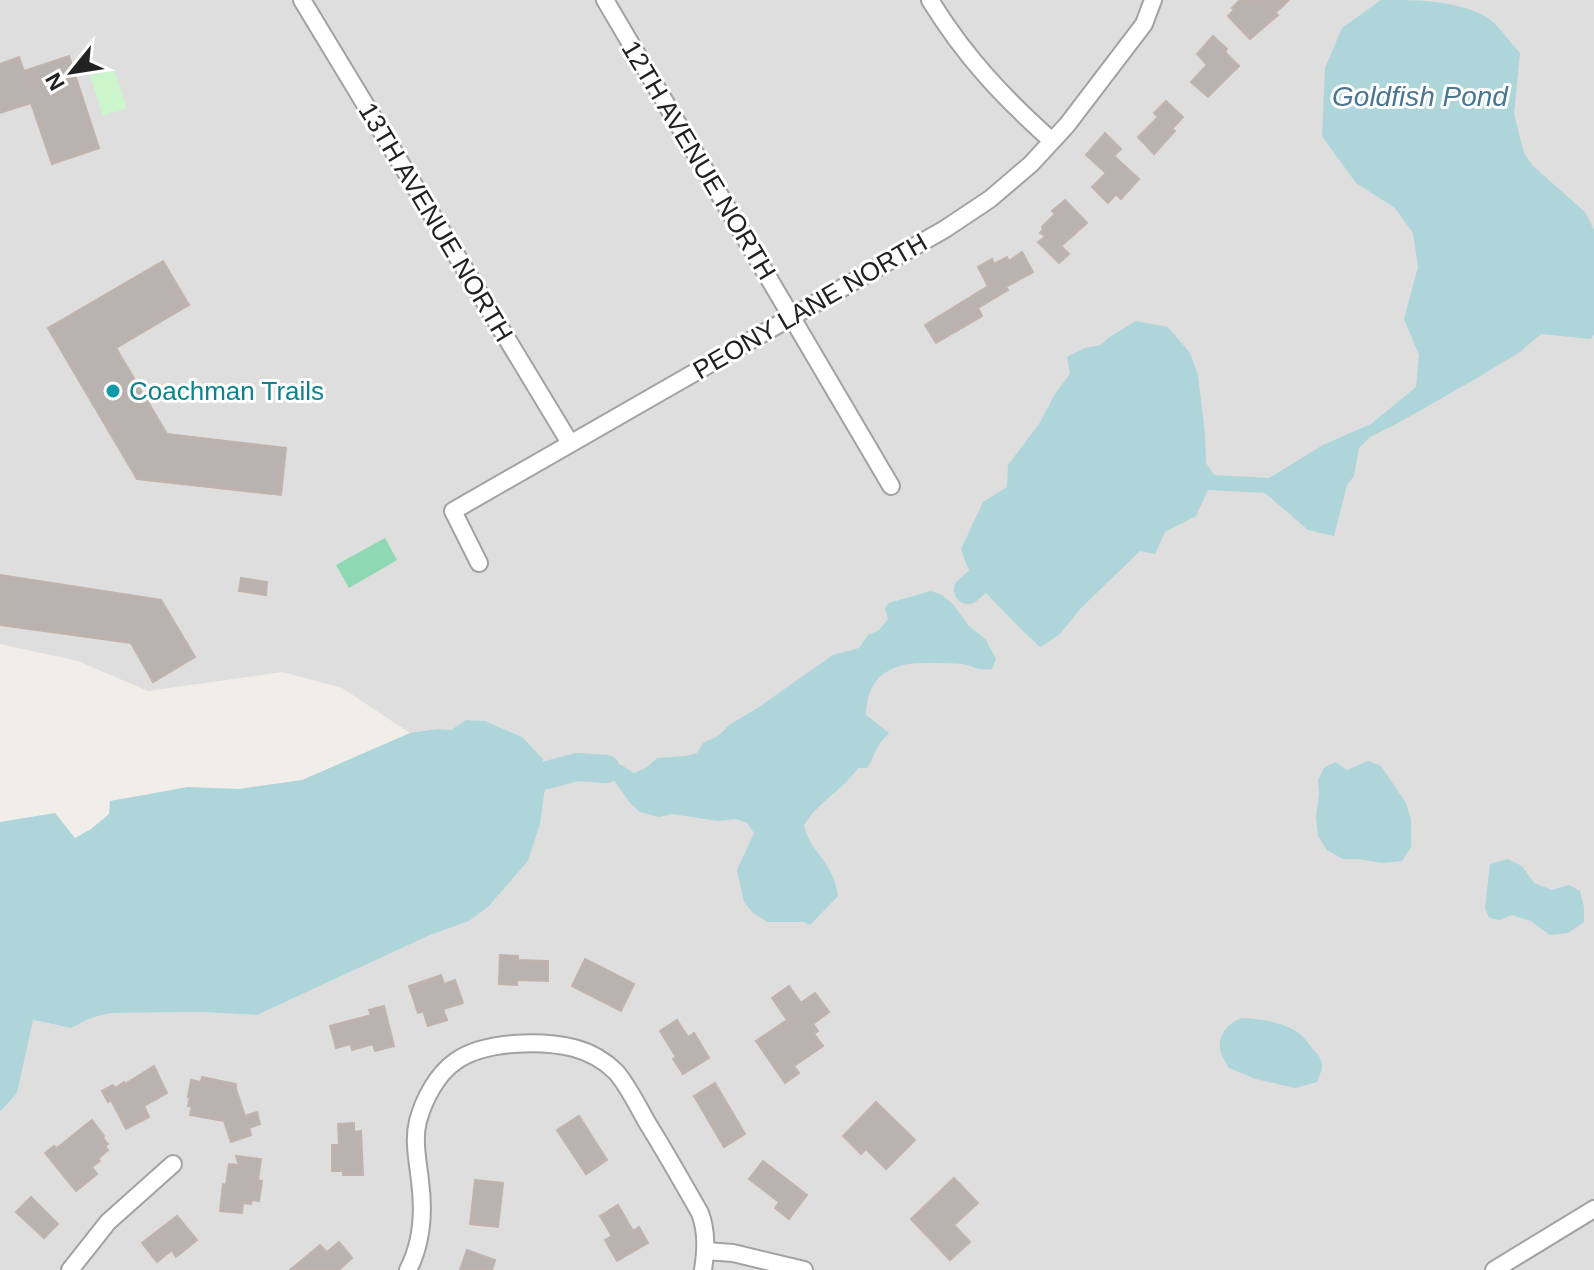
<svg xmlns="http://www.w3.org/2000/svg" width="1594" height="1270" font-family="Arial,sans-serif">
  <rect width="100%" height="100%" fill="#f1ede9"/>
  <path fill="#dfdede" d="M0,0h1594v1270h-1594v-158l17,-19 15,-73 39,8 20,-10 20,-5 91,-1 55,3 173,-80 39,-14 19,-14 40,-46 12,-37 7,-49 -25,-38 -37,-16 -19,-1 -15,10 -14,-1 -27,4 -68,-45 -59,-16 -135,19 -70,-30 -78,-17z"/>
  <path fill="#ccf5cb" d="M114,69l13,39 -24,8 -13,-40z"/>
  <path fill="#8ed8b3" d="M385,538l12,22 -48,28 -13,-23z"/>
  <g fill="#add5da">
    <path d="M1381,0c35,0 73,0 104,16 13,8 24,25 35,37l-6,61 10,39 9,13 52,46 9,18v104l-3,5 -50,-5 -21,18 -43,26 -77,44 -30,15 -11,11 -5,28 -7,9 -13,51 -26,-6 -43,-37 -57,-3 -12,26 -31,16 -10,22 -15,-3 -59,57 -21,26 -20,13c-22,-20 -42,-42 -63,-63 -7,-8 -12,-24 -16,-35l22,-47 24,-15 1,-22 31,-41 16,-30 15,-20 -3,-17 18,-9 16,-3 7,-7 28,-17 32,6 22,26 8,22 7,59 1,29 8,12 55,3 54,-33 48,-21 45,-37 3,-32 -15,-36 14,-52 -5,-34 -18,-25 -39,-25 -34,-47 3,-68 17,-40z"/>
    <path d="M931,591l11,4 11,9 15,21 18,15 10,19 -4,10c-16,2 -17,-3 -30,-5 -9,-1 -18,-1 -26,-1 -38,-2 -69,7 -70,52l23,18c-2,3 -6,6 -8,9 -6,7 -8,18 -14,26h-9c-16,23 -39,33 -54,57 5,27 30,36 34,71l-28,29 -6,-3h-36l-15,-9 -9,-11 -7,-32 17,-37 -7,-10 -11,-4 -18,2 -46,-7 -13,3 -19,-5 -10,-9 -24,-34 4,-5 11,1 13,8 12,-5 11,-10 29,-2 11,-3 6,-10 15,-7 11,-11 27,-16 77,-54 26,-7 9,-13 11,-5 9,-11 -3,-11 4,-5z"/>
    <path d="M466,720l19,1 37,16 20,21 5,17 -7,49 -12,37 -40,46 -19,14 -39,14 -173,80 -55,-3 -91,1 -20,5 -20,10 -38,-8 -16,73 -17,19v-290l55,-9 20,25 16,-9 18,-15 1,-13 78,-14 51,2 63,-9 108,-47 27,-4 14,1z"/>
    <path d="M1368,761l13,5 25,37 5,16v28l-9,14 -21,2 -22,-4h-16l-16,-9 -9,-14 -2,-19 3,-23 -1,-14 6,-12 11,-6 12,8z"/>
    <path d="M1508,859l14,7 12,17 18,7 17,-5 11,6 4,16v15l-16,11 -18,2 -19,-14 -19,-6 -12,5 -11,-2 -4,-10 5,-44z"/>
    <path d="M1242,1018c18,1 42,4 57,15 5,4 9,10 13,15 13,14 12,17 5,34l-22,6 -39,-9 -27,-11c-3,-5 -8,-13 -9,-19 -2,-14 9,-27 22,-31z"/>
  </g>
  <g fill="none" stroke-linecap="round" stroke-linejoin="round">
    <g stroke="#add5da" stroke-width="28">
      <path d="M968,590l8,-7"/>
      <path d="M547,775l30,-8 29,2"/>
    </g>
  </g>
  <g fill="#bab2ae" stroke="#c1b3ac" stroke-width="2">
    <path d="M1240,0h49l-14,13 3,2 -28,24 -22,-23 6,-6 -2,-2z"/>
    <path d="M1213,36l14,13 -2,3 14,14 -31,31 -17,-15 16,-17 -10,-11z"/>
    <path d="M69,56l30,92 -47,16 -21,-61 -31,10v-49l19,-7 5,14z"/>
    <path d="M1166,101l17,16 -11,12 3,2 -21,23 -16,-17 20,-20 -4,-4z"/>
    <path d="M1105,133l16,16 -7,7 25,23 -18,20 -5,-5 -8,9 -16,-16 14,-14 -20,-18z"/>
    <path d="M1065,200l22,23 -26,23 8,8 -10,9 -21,-21 8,-6 -6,-3 3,-4 -1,-2 13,-13 -3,-3z"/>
    <path d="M1022,252l11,20 -27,15 2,3 -30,18 4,8 -46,27 -11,-18 63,-39 -10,-19 14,-8 2,5 13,-7 2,4z"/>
    <path d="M163,261l26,44 -73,43 51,86 119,14 -5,47 -144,-16 -89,-151z"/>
    <path d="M0,575l161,25 34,57 -42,25 -22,-39 -131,-18z"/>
    <path d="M241,578l26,4 -1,13 -27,-4z"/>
    <path d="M500,955l18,1v4l30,1v20l-31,-1v5l-18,-1z"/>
    <path d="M585,959l49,25 -13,27 -49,-25z"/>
    <path d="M441,975l3,9 11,-4 8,23 -20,6 4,11 -19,6 -5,-15 -5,2 -9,-27z"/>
    <path d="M789,986l12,17 14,-10 14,19 -16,12 5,7 -4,3 9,12 -29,20 5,7 -14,10 -29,-42 31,-21 -15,-22z"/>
    <path d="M384,1006l10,40 -19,5 -2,-7 -21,6 -1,-6 -15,4 -6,-22 41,-11 -2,-5z"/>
    <path d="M677,1020l11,17 6,-4 15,25 -26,16 -10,-15 3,-2 -16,-26z"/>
    <path d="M154,1066l13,27 -23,13 5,11 -23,12 -15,-29 -3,2 -6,-11 11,-6 2,3 9,-6 1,2z"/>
    <path d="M202,1077l34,7v5l9,27 12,-4 3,12 -11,4 2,7 -20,7 -7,-21 -34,-6 2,-8 -4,-1 2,-9h-2l3,-17 10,2z"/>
    <path d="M715,1083l30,51 -21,13 -30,-51z"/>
    <path d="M876,1102l39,38 -29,29 -20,-20 -5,5 -18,-18z"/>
    <path d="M579,1116l28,44 -21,14 -29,-44z"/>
    <path d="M92,1120l12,16 -1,2 5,6 -3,2 3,4 -10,9 2,2 -8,6 5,7 -21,17 -31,-38 9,-7 3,2z"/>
    <path d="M354,1123v9l7,-1 2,44h-20v-4h-11v-26h7l-1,-21z"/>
    <path d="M236,1156l25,3 -3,21 4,1 -3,20 -7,-1 -1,4 -8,-1 -1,10 -22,-2 3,-27 3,1 3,-21 10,1z"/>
    <path d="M763,1161l44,34 -18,24 -14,-11 4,-6 -30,-23z"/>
    <path d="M954,1178l24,25 -24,22 16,17 -20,18 -39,-41z"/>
    <path d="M475,1180l28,3 -5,44 -28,-3z"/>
    <path d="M31,1197l27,27 -14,14 -28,-26z"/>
    <path d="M618,1205l15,26 6,-4 9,16 -31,18 -12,-21 7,-4 -12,-20z"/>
    <path d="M177,1216l20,24 -21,17 -4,-7 -15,12 -15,-19z"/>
    <path d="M339,1242l13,16 -13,12h-49l30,-25 7,7z"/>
    <path d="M467,1250l28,10 -3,10h-32z"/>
  </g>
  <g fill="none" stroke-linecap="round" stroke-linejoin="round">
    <defs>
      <g id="minor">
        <path d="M302,0l268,443"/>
        <path d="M605,0l286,486"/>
        <path d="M930,0c35,57 73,97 122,141"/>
        <path d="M479,563l-26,-52 492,-282 45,-30 41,-35 36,-39 77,-101 9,-24"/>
        <path d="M706,1251l27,2 71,17"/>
        <path d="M70,1270l38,-48 65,-58"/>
        <path d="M408,1270c14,-27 16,-59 12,-89 -2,-19 -7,-41 -2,-60 6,-22 19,-47 38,-60 29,-20 85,-21 118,-13 15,4 31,13 42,24 13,15 22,35 32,52 18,29 35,59 52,89 7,19 6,37 3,57"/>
        <path d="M1494,1270l100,-61"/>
      </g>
    </defs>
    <use href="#minor" stroke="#a2a2a2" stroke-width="20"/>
    <use href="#minor" stroke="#fff" stroke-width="16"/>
  </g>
  <circle fill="#0f9aa8" stroke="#fff" stroke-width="3" cx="113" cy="391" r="8"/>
  <g text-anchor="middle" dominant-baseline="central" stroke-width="6" stroke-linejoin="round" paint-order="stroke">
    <g font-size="26" fill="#212121" stroke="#fff">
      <text transform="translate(699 160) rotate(59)">12TH AVENUE NORTH</text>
      <text transform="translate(436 222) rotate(59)">13TH AVENUE NORTH</text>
      <text transform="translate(810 306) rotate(-30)">PEONY LANE NORTH</text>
    </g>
    <g font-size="26" fill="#0d838f" stroke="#fff" text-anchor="start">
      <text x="129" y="391">Coachman Trails</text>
    </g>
    <g font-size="28" font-style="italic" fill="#4b7692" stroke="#fff">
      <text x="1420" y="96">Goldfish Pond</text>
    </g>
  </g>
  <g transform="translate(72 72) rotate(240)" stroke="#ffffff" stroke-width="6" paint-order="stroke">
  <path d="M0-6L14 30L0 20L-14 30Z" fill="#212121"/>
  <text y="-12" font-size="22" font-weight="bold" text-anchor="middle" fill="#212121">N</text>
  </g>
</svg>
